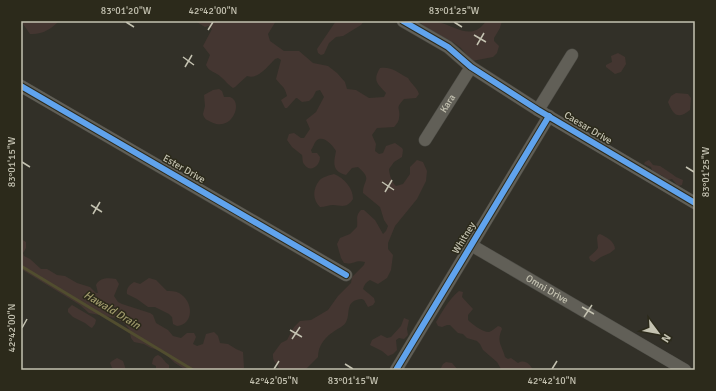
<svg xmlns="http://www.w3.org/2000/svg" width="716" height="391" font-family="Signika,sans-serif">
  <rect width="100%" height="100%" fill="#323028"/>
  <g fill="#443631">
    <path d="M21,21h38c-8,8 -17,14 -29,13z"/>
    <path d="M195,21h81l-8,13 2,7 14,10h15l14,12 15,3 9,7 8,9 2,7 9,1 13,8 15,-1 2,-4c-8,-9 -14,-12 -6,-25 11,-2 19,5 28,10 3,6 9,9 11,16l-3,4 -12,1c-10,11 -3,8 -5,19 0,3 -3,7 -5,9l-17,1 -5,7 4,9 -1,7 4,3 4,-1 3,-7 9,-3 7,5 1,2 -1,7 -8,5 -5,7c0,5 3,14 7,17l7,-2 7,-10v-7l7,-7 6,2 4,9 -1,10 -9,18 -22,27 -7,17v6l5,6 -2,15 -4,8 -9,6 -8,-4c-4,2 -6,5 -7,9l11,9 1,4 -2,3 -5,2 -4,-7 -2,-1c-18,1 -11,15 -16,23 -2,4 -7,6 -10,8 -10,6 -18,15 -18,27l-13,13h-26c0,-7 -7,-6 -6,-16l8,-11 6,-3 7,-13 6,-6 11,-1 17,-10 10,-14 13,-13 1,-6 12,-12 1,-3c-10,-3 -11,3 -21,1l-3,-5 -4,-14 3,-6 10,-4 7,-7c1,-7 -2,-11 4,-17h3l11,10 8,14 3,-3 2,-5 -4,-6 -4,-13 -17,-14c0,-14 10,-13 -5,-26l-6,1 -6,7c-15,-4 -12,-13 -10,-24 -3,-5 -13,-17 -20,-10 -2,2 -3,7 -5,9l1,3h5l3,4c0,10 -11,16 -16,7 -2,-2 -1,-6 -2,-9l-10,-8 -5,-7 2,-6 5,-1 7,5h3l6,-9 -4,-9 10,-8 8,-15 -4,-7 -4,1 -3,6 -4,4 -7,1 -5,-4h-1l-9,10h-2l-4,-8 6,-4c-2,-10 -7,-11 -11,-17l5,-19 -3,-2 -3,1c-7,7 -17,21 -28,17l-12,11 -2,1c-5,-3 -7,-7 -12,-11 -5,-5 -12,-5 -15,-12l4,-10 -7,-9 9,-17 -4,-3 -3,1z"/>
    <path d="M336,21h28l-3,4 -18,11 -7,1 -7,6 -5,11 -3,1 -3,-2 -1,-4z"/>
    <path d="M419,21c6,0 14,-1 19,1 18,4 34,20 48,-1h16l-2,7 -6,10v3l5,5 -2,7 -4,4 -21,4 -11,-13 -8,-6 -25,-12z"/>
    <path d="M618,53l7,4 1,7 -5,8 -6,2 -9,-7v-2l6,-3 -1,-6z"/>
    <path d="M219,89l3,2 2,6c2,0 4,0 6,0 14,5 2,36 -19,25 -4,-2 -7,-3 -8,-8l2,-8 -1,-11 9,-5z"/>
    <path d="M676,93l12,1 3,4 -1,12c-12,10 -17,5 -22,-8l3,-6z"/>
    <path d="M649,160l4,5 7,1 12,8 4,3 7,3 -1,5 -4,1 -6,-7 -5,1c-1,-1 -3,-2 -4,-4 -5,-3 -10,-1 -12,-9l-7,-3 1,-2z"/>
    <path d="M334,174c10,4 19,14 19,25 -6,9 -10,7 -20,6 -4,0 -8,2 -13,2 -8,-8 -7,-18 -1,-26 3,-4 11,-6 15,-7z"/>
    <path d="M600,234c7,3 15,8 15,15l-5,4 -9,4 -7,5 -4,-2 -1,-3c3,-3 6,-5 9,-9l-1,-10 1,-3z"/>
    <path d="M21,239l5,3v6l-3,5 1,3 6,3 11,10h6l10,6 8,1 12,7 13,4 6,6h2l-2,-8c4,-8 13,-7 20,-6l3,5 -5,12 4,6 4,2 28,9 3,2 3,8 12,7 5,6 8,2 6,-5h7l2,4 -3,7 4,2 6,-2 3,-10 8,-2 4,4 2,7 8,1 8,5 7,3 1,16 -3,2h-55l-11,-7 -13,-12 -11,-3 -7,-4 -10,-2 -3,-4 -2,-9 -5,-6 -9,-5 -26,-5 -9,-8 -59,-36z"/>
    <path d="M149,278l7,2 11,11c4,0 8,0 12,2 15,8 15,32 -2,33l-4,-2 -1,-7 -3,-3 -14,-7h-7l-11,-8 -10,-5c-1,-5 2,-9 7,-12l6,2z"/>
    <path d="M459,291l4,1 -1,5 11,12 -5,6v5c4,4 14,12 21,12 3,-1 6,-4 9,-6l3,1 1,2c-6,13 0,16 3,28l3,2 3,-1 7,5c7,-4 12,1 15,7h-27l-5,-1 -4,-7 -14,-12 -3,-6 -3,-3 -10,-3 -4,-4 -5,-1 -8,-8h-3l-5,2 -4,-1 -2,-4c6,-10 13,-23 23,-31z"/>
    <path d="M72,305l22,13 2,2 -1,4 -3,4 -2,-1 -5,-4 -12,-6 -5,-5v-3z"/>
    <path d="M404,318l5,2 -2,9 1,6 -4,4 -5,-1 -3,2 1,10 -4,4 -5,2 -6,-5 -12,-6 2,-5 9,-5 6,3 4,-1 10,-11z"/>
    <path d="M158,355c5,2 6,7 11,10v5h-13v-4l-4,-2c1,-5 1,-7 6,-9z"/>
    <path d="M117,358l6,3 3,9h-13l-3,-7 2,-2z"/>
    <path d="M446,362l6,1 6,7h-18l3,-6z"/>
  </g>
  <g fill="none" stroke-linecap="round" stroke-linejoin="round">
    <path stroke="#514d2f" stroke-width="3" d="M21,266l172,104"/>
    <defs>
      <g id="minor">
        <path d="M403,21l45,26 23,20 67,43 157,93"/>
        <path d="M21,86l325,189"/>
        <path d="M538,110l34,-55"/>
        <path id="s1" d="M425,140l46,-73"/>
        <path id="s2" d="M471,245l214,125"/>
        <path d="M396,370l153,-254"/>
      </g>
    </defs>
    <use href="#minor" stroke="#4d4c46" stroke-width="13"/>
    <use href="#minor" stroke="#615f57" stroke-width="12"/>
    <defs>
      <g id="cycleway">
        <path d="M403,21l45,26 23,20 67,43 157,93"/>
        <path d="M21,86l325,189"/>
        <path d="M396,370l153,-254"/>
      </g>
    </defs>
    <use href="#cycleway" stroke="#2c2a1b" stroke-width="8"/>
    <use href="#cycleway" stroke="#60a3ed" stroke-width="6"/>
  </g>
  <path fill="none" stroke="#c4c2b1" stroke-width="1.5" d="M126,22l8,5M454,22l8,5M208,30l5,-8M474,35l12,7M477,45l7,-12M183,57l11,8M185,67l7,-12M22,162l8,5M686,167l8,5M382,182l12,8M385,192l7,-12M91,205l11,7M93,214l7,-12M582,307l12,7M584,317l8,-12M22,328l5,-9M290,330l12,7M292,339l8,-12M345,364l8,5M274,369l5,-8M552,369l5,-8"/>
  <g text-anchor="middle" dominant-baseline="central" stroke-width="3" stroke-linejoin="round" paint-order="stroke">
    <g font-size="10" fill="#c4c2b1" stroke="#2c2a1b">
      <text stroke="none"><textPath href="#s1" startOffset="43">Kara</textPath></text>
      <text transform="translate(588 128) rotate(31)">Caesar Drive</text>
      <text transform="translate(184 169) rotate(30)">Ester Drive</text>
      <text transform="translate(464 238) rotate(-59)">Whitney</text>
      <text stroke="none"><textPath href="#s2" startOffset="88">Omni Drive</textPath></text>
    </g>
    <g font-size="11" font-style="italic" fill="#a09a6c" stroke="#2c2a1b">
      <text transform="translate(112 310) rotate(31)">Hawald Drain</text>
    </g>
  </g>
  <rect width="716" height="391" fill="none" stroke="#2c2a1b" stroke-width="44"/>
  <g transform="translate(658 333) rotate(122)" stroke="#2c2a1b" stroke-width="3" paint-order="stroke">
  <path d="M0-3L7 15L0 10L-7 15Z" fill="#c4c2b1"/>
  <text y="-6" font-size="11" font-weight="bold" text-anchor="middle" fill="#c4c2b1">N</text>
  </g>
  <rect x="22" y="22" width="672" height="347" fill="none" stroke="#c4c2b1" stroke-width="1.5"/>
  <g font-size="10" text-anchor="middle" fill="#c4c2b1">
    <text x="126" y="14">83°01'20"W</text>
    <text x="213" y="14">42°42'00"N</text>
    <text x="454" y="14">83°01'25"W</text>
    <text transform="translate(11 162) rotate(-90)" y="4">83°01'15"W</text>
    <text transform="translate(705 172) rotate(-90)" y="4">83°01'25"W</text>
    <text transform="translate(11 328) rotate(-90)" y="4">42°42'00"N</text>
    <text x="274" y="384">42°42'05"N</text>
    <text x="353" y="384">83°01'15"W</text>
    <text x="552" y="384">42°42'10"N</text>
  </g>
</svg>
